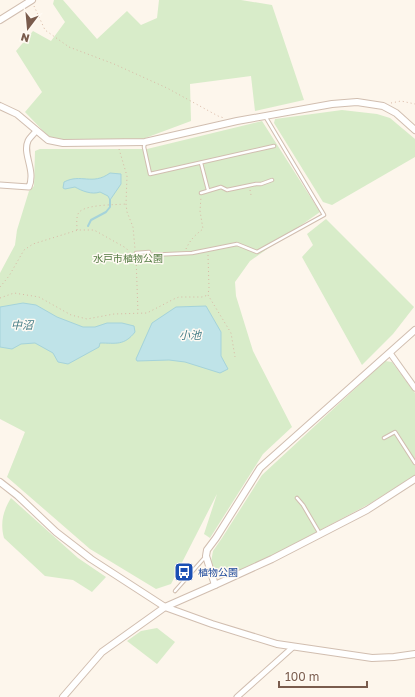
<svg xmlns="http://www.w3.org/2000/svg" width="415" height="697" font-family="'Golos Text','Noto Sans JP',sans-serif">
  <rect width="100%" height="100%" fill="#fdf6ec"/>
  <g fill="#d8ecc9">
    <path d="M54,0h9l34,39 30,-28 14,14 16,-7 2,-18h82l31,5 32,95 -49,11 -4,-35 -61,8 1,37 -51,19h-84l-8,-4 -23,-24 17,-20 -26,-41 17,-20 18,10 14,-19 -12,-18z"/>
    <path d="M342,110l35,4 13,4 25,21v18l-83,48 -9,-3 -49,-79 1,-4z"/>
    <path d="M262,121l58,91 -70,49 -15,21 1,14 17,55 39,76 -29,27 -53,84 -6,-4 13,-40 -46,90 -15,5 -66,-40 -83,-72 18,-45 -25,-13v-146l15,-28 2,-15 12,-39 5,-5 1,-35 5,-2h107z"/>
    <path d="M326,219l88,88 -21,27 -31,31 -60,-108 11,-12 -6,-11z"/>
    <path d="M385,361l7,1 23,31v82l-44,28 -105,56 -43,18 -5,-1 -7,-14 2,-11 9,-13 40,-63z"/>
    <path d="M11,498l67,60 28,19 -14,15 -19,-12 -28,-4 -41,-38c-4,-15 -1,-27 7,-40z"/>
    <path d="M157,628l18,14 -18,22 -30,-23 14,-10z"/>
  </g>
  <g fill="#bfe3e8" stroke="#a5d3da">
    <path d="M110,173l11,1v10l-11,16 -2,-4 -8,-4c-8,3 -18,-1 -25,-5l-10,2 -2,-1 1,-6c17,-9 28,4 46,-9z"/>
    <path d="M23,303l13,2 21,12 26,10h12l12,-4h15l12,3 1,6c-11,14 -19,11 -35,11l-1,4 -31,17 -10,-2 -5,-9 -18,-10 -14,1 -9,5 -12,-2v-40z"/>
    <path d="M206,306l15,26v24l7,13 -8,4 -35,-11 -16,-2 -32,1 -1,-2 16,-36 24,-16z"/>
  </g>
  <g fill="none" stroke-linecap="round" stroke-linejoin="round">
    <path stroke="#a5d3da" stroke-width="2" d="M88,226l3,-6 15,-8 4,-5v-7"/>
    <defs>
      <g id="service">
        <path d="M145,142l-1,5 6,27 124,-28"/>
        <path d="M201,163l7,27"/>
        <path d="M201,193l20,-6 6,3 29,-6h5l11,-4"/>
        <path d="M136,253l13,-1v3l43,-2 45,-9 20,8 67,-37 -59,-99"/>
        <path d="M384,438l11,-6 20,31"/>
        <path d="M297,498l6,7 17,29"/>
        <path d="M175,591l31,-35"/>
      </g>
      <g id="minor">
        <path d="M0,185l29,2c7,-17 -7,-33 -1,-46 1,-3 6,-7 8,-10"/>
        <path d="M390,353l25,35"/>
        <path d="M237,697l56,-50"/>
      </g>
      <g id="tertiary">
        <path d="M0,20l32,-20"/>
        <path d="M0,106l17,8 31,26 15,3 82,-1 92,-21 95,-17 25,-2 26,4 13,7 19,17"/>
        <path d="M0,482l18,14 38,36 35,27 74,48 47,17 65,20 95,14 22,-1 21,-3"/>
        <path d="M215,585l-9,-29 1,-6 9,-12 44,-70 155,-138"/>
        <path d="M63,697l39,-45 63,-45 50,-22 57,-26 95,-49 48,-31"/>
      </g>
    </defs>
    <use href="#service" stroke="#d1beb0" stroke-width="4.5"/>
    <use href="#minor" stroke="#d1beb0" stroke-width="7"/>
    <use href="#tertiary" stroke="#d1beb0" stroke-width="8"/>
    <g stroke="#d9b8a5" stroke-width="1" stroke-dasharray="1 3" stroke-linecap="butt">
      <path d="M34,6l11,24 24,17 45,17 53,24 51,28 6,2"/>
      <path d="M391,103l10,-2 14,3"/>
      <path d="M119,149l8,27 -1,28 1,8 6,15 2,22"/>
      <path d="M250,190l1,5"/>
      <path d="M77,230c0,-5 -1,-11 1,-16 4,-10 38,-9 48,-10"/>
      <path d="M186,249c4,-9 9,-14 17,-20l-3,-18 1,-14"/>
      <path d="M208,255l1,33 -1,7 23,38 4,24"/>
      <path d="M136,257l2,56"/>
      <path d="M0,287l9,-11 15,-26 9,-6 45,-14h16l32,18 5,6"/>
      <path d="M0,298l14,-5 25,4 32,18 16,4 27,-5 33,-1 27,-14 5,-2h23l6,-2"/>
    </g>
    <use href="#service" stroke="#fff" stroke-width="2.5"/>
    <use href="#minor" stroke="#fff" stroke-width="5"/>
    <use href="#tertiary" stroke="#fff" stroke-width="6"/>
  </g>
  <defs>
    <symbol id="bus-square" viewBox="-11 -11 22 22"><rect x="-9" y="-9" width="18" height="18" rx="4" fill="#1a4fb4" stroke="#fffaf3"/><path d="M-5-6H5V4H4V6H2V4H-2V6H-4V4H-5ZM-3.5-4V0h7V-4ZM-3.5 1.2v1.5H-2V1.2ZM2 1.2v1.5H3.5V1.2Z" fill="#fff"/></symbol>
  </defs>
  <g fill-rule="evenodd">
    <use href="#bus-square" x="173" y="561" width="22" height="22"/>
  </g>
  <g text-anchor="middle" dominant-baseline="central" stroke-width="3" stroke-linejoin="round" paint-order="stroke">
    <g font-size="10" fill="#537a41" stroke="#fffaf3">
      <text x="128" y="258">水戸市植物公園</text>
    </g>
    <g font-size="10" fill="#164399" stroke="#fffaf3" text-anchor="start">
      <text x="198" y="572">植物公園</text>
    </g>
    <g font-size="11" font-style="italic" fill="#437c86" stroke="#fffaf3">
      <text x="22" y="324">中沼</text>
      <text x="190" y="334">小池</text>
    </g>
  </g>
  <g transform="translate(28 28) rotate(196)" stroke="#fffaf3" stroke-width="3" paint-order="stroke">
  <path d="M0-3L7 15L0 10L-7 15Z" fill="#7a5c4d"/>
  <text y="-6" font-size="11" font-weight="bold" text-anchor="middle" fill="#7a5c4d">N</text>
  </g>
  <path d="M279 681v6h88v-6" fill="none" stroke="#7a5c4d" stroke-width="2"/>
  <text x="285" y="681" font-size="12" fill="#7a5c4d" stroke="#fffaf3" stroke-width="3" paint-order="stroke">100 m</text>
</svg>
